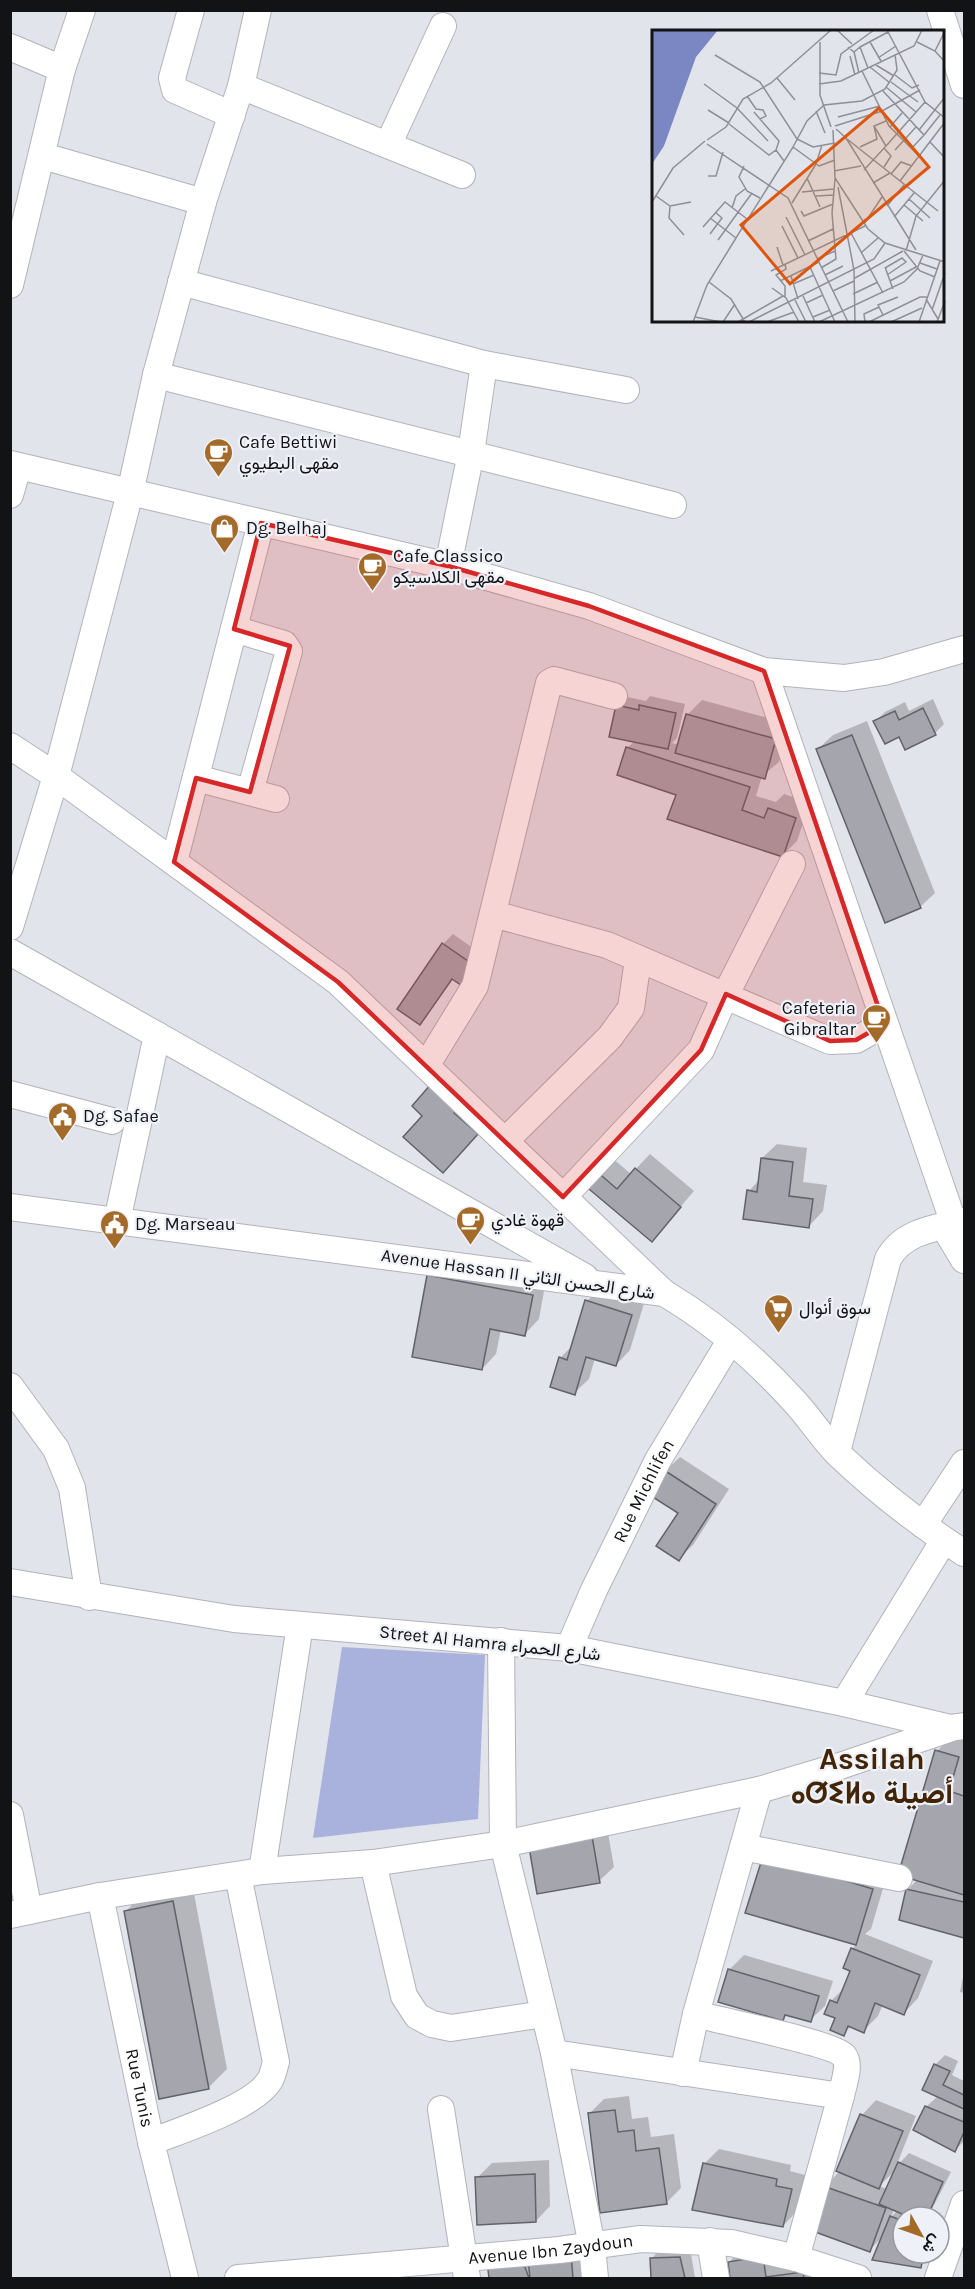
<svg xmlns="http://www.w3.org/2000/svg" width="975" height="2289" font-family="Karla,Vazirmatn,'Noto Sans Tifinagh',sans-serif">
  <rect width="100%" height="100%" fill="#e2e4eb"/>
  <path fill="#a8b2dd" d="M342,1647l143,8 -7,164 -165,19z"/>
  <g fill="#0003" fill-rule="evenodd">
    <path d="M650,696l35,8 -8,34 -5,5 7,2 9,-31 14,-14 88,24 -11,38 -17,14 -6,20 20,6 8,-8 26,9 -13,38 -14,14 -105,-61 -59,-20 9,-27 7,-6 -18,-35 10,-9 19,4z"/>
    <path d="M933,699l11,25 -9,9 -35,2 -25,-13 10,-10 20,-10 4,9z"/>
    <path d="M867,721l68,172 -15,14 -102,-158 15,-14z"/>
    <path d="M453,934l34,24 -33,20 -34,45 23,-79z"/>
    <path d="M433,1085l58,34 -34,37 -32,-40z"/>
    <path d="M777,1144l30,4 -4,34 24,3 -4,26 -14,15 -60,-35 10,-11 3,-22z"/>
    <path d="M650,1154l44,37 -42,49 -56,-69 15,-14 20,17z"/>
    <path d="M443,1261l103,19 -7,39 -14,15 -24,-5 -5,25 -14,15 -53,-93z"/>
    <path d="M601,1287l44,13 -15,50 -14,15 -21,-7 -6,21 -15,14 -14,-35 13,-13 14,-44z"/>
    <path d="M680,1457l49,32 -36,56 -15,14 2,-46 -15,-42z"/>
    <path d="M956,1732l8,2v203l-33,-8 -23,-40 10,-10 19,-128z"/>
    <path d="M606,1822l8,45 -15,14 -69,-33z"/>
    <path d="M764,1857l123,18 -16,54 -6,5 68,27 -15,37 -14,15 -21,-9 -5,12 -15,15 -12,-5 -7,8 -13,-33 14,-14 7,-17v-21l5,-5 -110,-32z"/>
    <path d="M192,1883l35,186 -19,19 -83,-176 19,-19z"/>
    <path d="M744,1955l89,26 -8,25 -15,14 -22,-6 -5,5 -54,-49z"/>
    <path d="M964,1972v21l-4,-1z"/>
    <path d="M945,2055l13,6 -6,14 12,6v60l-9,9 -29,-43 12,-11 -3,-31z"/>
    <path d="M629,2096l3,23 16,-2 3,20 23,-3 7,54 -15,15 -77,-89 15,-15z"/>
    <path d="M876,2100l40,16 -20,51 13,-14 42,19 -23,45h-25v36h28l-11,14 -46,-8 9,-23 -13,14 -46,-63 16,-16 22,-56zM896,2170l-9,19 -8,-3zM894,2209l4,1 -7,7z"/>
    <path d="M719,2149l72,16 -1,6 15,4 -8,36 -14,15 -79,-62z"/>
    <path d="M549,2160l1,46 -14,15 -59,-43 15,-15z"/>
    <path d="M580,2245l2,33h-51v-3l-3,3h-38l-2,-15z"/>
    <path d="M690,2248l5,30h-43l-1,-19 10,-10z"/>
    <path d="M744,2248l76,30h-88l-3,-16z"/>
  </g>
  <g fill="#a5a6ad" stroke="#616369" stroke-width="1.5">
    <path d="M616,705l23,5v-5l37,8 -8,36 -59,-12z"/>
    <path d="M923,708l13,27 -31,15 -6,-13 -14,7 -12,-23 22,-10 4,9z"/>
    <path d="M686,714l90,25 -11,40 -90,-26z"/>
    <path d="M852,735l69,173 -36,15 -69,-174z"/>
    <path d="M626,747l124,40 -8,23 22,8 4,-10 28,10 -13,39 -116,-38 9,-24 -59,-20z"/>
    <path d="M442,943l36,25 -13,20 -13,-9 -32,46 -23,-16z"/>
    <path d="M431,1084l28,24 -5,5 24,21 -35,39 -40,-36 19,-21 -10,-10z"/>
    <path d="M761,1158l32,4 -4,34 24,3 -4,29 -66,-9 4,-29 10,2z"/>
    <path d="M635,1168l46,39 -29,35 -69,-58 12,-14 22,19z"/>
    <path d="M427,1275l106,20 -8,41 -35,-7 -8,41 -70,-13z"/>
    <path d="M585,1300l47,15 -16,51 -30,-9 -11,38 -25,-8 9,-30 8,3z"/>
    <path d="M664,1470l52,34 -37,57 -23,-15 22,-33 -30,-19z"/>
    <path d="M935,1750l24,7 -10,34 15,5v99l-66,-20z"/>
    <path d="M592,1836l8,47 -63,11 -8,-47z"/>
    <path d="M763,1856l110,33 -17,56 -111,-32z"/>
    <path d="M906,1889l58,13v36l-65,-18z"/>
    <path d="M173,1901l36,188 -50,10 -35,-188z"/>
    <path d="M851,1948l69,27 -16,40 -29,-12 -11,30 -16,-7 -4,10 -14,-6 5,-12 -11,-4 6,-14 7,3 13,-32 -7,-3z"/>
    <path d="M728,1969l91,27 -8,26 -26,-7 -2,6 -65,-19z"/>
    <path d="M934,2064l16,7 -7,14 21,10v14l-42,-19z"/>
    <path d="M925,2106l39,16v10l-9,20 -42,-22z"/>
    <path d="M615,2110l3,22 16,-2 2,21 23,-3 8,56 -67,9 -12,-100z"/>
    <path d="M860,2114l43,17 -24,58 -43,-18z"/>
    <path d="M898,2162l45,20 -16,35h-18l-30,-13z"/>
    <path d="M703,2163l74,16 -1,7 16,3 -9,38 -91,-17z"/>
    <path d="M535,2174l1,48 -59,3 -2,-48z"/>
    <path d="M823,2186l63,22 -16,44 -63,-23z"/>
    <path d="M890,2216l13,5v32h21l-3,15 -49,-8z"/>
    <path d="M571,2254l2,24h-43l-2,-19z"/>
    <path d="M763,2256l3,21 37,-5 1,6h-74l-2,-16z"/>
    <path d="M680,2257l5,21h-34l-1,-20z"/>
    <path d="M522,2259l7,19h-40l-2,-16z"/>
  </g>
  <g fill="none" stroke-linecap="round" stroke-linejoin="round">
    <defs>
      <g id="street">
        <path d="M191,10l-19,68 3,12 57,25"/>
        <path d="M940,10l24,75"/>
        <path d="M10,47l52,22"/>
        <path d="M241,86l221,89"/>
        <path d="M388,145l55,-119"/>
        <path d="M43,156l160,46"/>
        <path d="M181,282l303,82 142,26"/>
        <path d="M10,285l52,-216 20,-59"/>
        <path d="M156,375l517,130"/>
        <path d="M10,464l438,102 141,40 175,65 80,7 40,-6 80,-23"/>
        <path d="M10,495l8,-28"/>
        <path d="M448,566l23,-113 13,-89"/>
        <path d="M234,629l50,15 5,7 -39,141"/>
        <path d="M764,671l190,553"/>
        <path d="M10,746l46,30 282,206 326,311"/>
        <path d="M196,778l80,21"/>
        <path d="M174,862l87,-339"/>
        <path d="M493,914l114,31 223,96 26,-1 28,-16"/>
        <path d="M10,927l46,-151 74,-283 26,-118 47,-173 38,-116 17,-76"/>
        <path d="M10,952l575,325"/>
        <path d="M426,1066l49,-80 74,-303 5,-3 60,16"/>
        <path d="M10,1094l102,27"/>
        <path d="M505,1141l105,-104 21,-29 7,-48"/>
        <path d="M563,1197l138,-147 25,-56 66,-130"/>
        <path d="M10,1207l654,86c51,30 91,65 130,108 16,17 28,37 44,53 39,37 81,70 126,99"/>
        <path d="M117,1221l40,-186"/>
        <path d="M944,1227l20,33"/>
        <path d="M10,1386l46,63 16,39 17,109"/>
        <path d="M837,1452l51,-193c15,-28 48,-31 76,-38"/>
        <path d="M923,1525l41,-62"/>
        <path d="M10,1582l224,37 335,29 275,55 106,25 14,-2"/>
        <path d="M501,1641l2,203 51,209 287,43 -45,162"/>
        <path id="s1" d="M569,1648l25,-58 64,-130 72,-119"/>
        <path d="M844,1703l100,-163"/>
        <path d="M759,1790l-63,224c24,7 137,29 148,42 7,9 -1,30 -3,40"/>
        <path d="M10,1815l19,96"/>
        <path d="M743,1847l156,31"/>
        <path d="M373,1863l31,133 13,20 15,8 19,4 93,-14"/>
        <path d="M262,1871l38,-246"/>
        <path id="s2" d="M100,1896l51,246 34,136"/>
        <path d="M10,1915l90,-19 162,-25 111,-8 130,-19 256,-54 81,-24 109,-37"/>
        <path d="M554,2053l38,193 3,32"/>
        <path d="M683,2073l13,-59"/>
        <path d="M441,2109l26,169"/>
        <path d="M151,2142c30,-12 103,-35 119,-62 3,-5 4,-12 6,-18l-38,-187"/>
        <path d="M710,2241l6,37"/>
        <path id="s3" d="M238,2278l321,-28 82,-11 90,4 65,15 62,20"/>
        <path d="M938,2278l26,-74"/>
      </g>
    </defs>
    <use href="#street" stroke="#b2b3ba" stroke-width="28"/>
    <use href="#street" stroke="#fff" stroke-width="26"/>
  </g>
  <path fill="#d62828" fill-opacity="0.2" stroke="#d62828" stroke-width="4.5" stroke-linejoin="round" d="M261,523l187,43 141,40 175,65 120,353 -28,16 -26,1 -104,-47 -25,56 -138,147 -225,-215 -164,-120 22,-84 54,14 40,-146 -56,-17z"/>
  <defs>
    <symbol id="cafe-pin" viewBox="-11 -11 22 30"><path d="M0 17L-7.5 6A9.5 9.5 0 1 1 7.5 6Z" fill="#a46a2a" stroke="#eff1f8"/><path d="M-5.5-4.5H6V0H3Q3 3.5 0 3.5H-2.5Q-5.5 3.5-5.5 0ZM3-3.2v2h1.7v-2ZM-6 4.5H4V6H-6Z" fill="#fff"/></symbol>
    <symbol id="shop-pin" viewBox="-11 -11 22 30"><path d="M0 17L-7.5 6A9.5 9.5 0 1 1 7.5 6Z" fill="#a46a2a" stroke="#eff1f8"/><path d="M-5-2.5h2.3a2.7 3.5 0 0 1 5.4 0H5L5.5 6h-11ZM-1.5-2.5h3a1.5 2.3 0 0 0-3 0Z" fill="#fff"/></symbol>
    <symbol id="civic-pin" viewBox="-11 -11 22 30"><path d="M0 17L-7.5 6A9.5 9.5 0 1 1 7.5 6Z" fill="#a46a2a" stroke="#eff1f8"/><path d="M-.6-6.5H3V-4.5H.6V-3L4-1V1h2V6H-6V1h2V-1L-.6-3ZM-1.2 2.5V6h2.4V2.5Z" fill="#fff"/></symbol>
    <symbol id="supermarket-pin" viewBox="-11 -11 22 30"><path d="M0 17L-7.5 6A9.5 9.5 0 1 1 7.5 6Z" fill="#a46a2a" stroke="#eff1f8"/><path d="M-6-5.5h2.5l.6 2H6L4.5 2H-2.5L-4.4-4H-6ZM-1.5 3.2a1.3 1.3 0 1 0 .1 0ZM3 3.2a1.3 1.3 0 1 0 .1 0Z" fill="#fff"/></symbol>
  </defs>
  <g fill-rule="evenodd">
    <use href="#cafe-pin" x="202" y="436" width="33" height="45"/>
    <use href="#shop-pin" x="208" y="512" width="33" height="45"/>
    <use href="#cafe-pin" x="356" y="550" width="33" height="45"/>
    <use href="#cafe-pin" x="860" y="1002" width="33" height="45"/>
    <use href="#civic-pin" x="46" y="1100" width="33" height="45"/>
    <use href="#cafe-pin" x="454" y="1204" width="33" height="45"/>
    <use href="#civic-pin" x="98" y="1208" width="33" height="45"/>
    <use href="#supermarket-pin" x="762" y="1292" width="33" height="45"/>
  </g>
  <g text-anchor="middle" dominant-baseline="central" stroke-width="4.5" stroke-linejoin="round" paint-order="stroke">
    <g font-size="18" fill="#121315" stroke="#eff1f8" text-anchor="start">
      <text x="239" y="442">Cafe Bettiwi<tspan x="239" dy="21">مقهى البطيوي</tspan></text>
      <text x="246" y="528">Dg. Belhaj</text>
      <text x="393" y="556">Cafe Classico<tspan x="393" dy="21">مقهى الكلاسيكو</tspan></text>
      <text x="856" y="1008" text-anchor="end">Cafeteria<tspan x="856" dy="21">Gibraltar</tspan></text>
      <text x="83" y="1116">Dg. Safae</text>
      <text x="491" y="1220">قهوة غادي</text>
      <text x="135" y="1224">Dg. Marseau</text>
      <text x="799" y="1308">سوق أنوال</text>
    </g>
    <g font-size="18" fill="#121315" stroke="#eff1f8">
      <text transform="translate(518 1274) rotate(8)">Avenue Hassan II شارع الحسن الثاني</text>
      <text stroke="none"><textPath href="#s1" startOffset="174">Rue Michlifen</textPath></text>
      <text transform="translate(490 1643) rotate(6)">Street Al Hamra شارع الحمراء</text>
      <text stroke="none"><textPath href="#s2" startOffset="196">Rue Tunis</textPath></text>
      <text stroke="none"><textPath href="#s3" startOffset="314">Avenue Ibn Zaydoun</textPath></text>
    </g>
    <g font-size="30" font-weight="bold" fill="#412506" stroke="#eff1f8">
      <text x="872" y="1759">Assilah<tspan x="872" dy="34">ⴰⵚⵉⵍⴰ أصيلة</tspan></text>
    </g>
  </g>
  <g transform="translate(652 30)">
    <rect width="292" height="292" fill="#e2e4eb"/>
    <path d="M0,0h66l-22,27 -32,89 -12,18z" fill="#7b87c3"/>
    <path fill="none" stroke="#8f9095" stroke-width="1.5" d="M185,0l15,14M235,0l38,72 20,16M168,12v53l11,32M218,12l11,19M265,12l18,9 10,11M196,17l6,5 6,-5 8,21M208,17l28,-15M283,21l10,-20M202,22l5,21M63,25l45,27 37,57 16,8 22,-4M198,26l5,19M226,28l18,-12M224,35l18,11M218,37l20,16M210,41l27,55 30,30M167,43l17,2 5,-21 33,-24M243,45l17,13 7,-3M125,48l18,22M239,52l27,20M52,54l33,24 31,33M167,54l22,-3 73,-35 8,-16M234,57l30,25M231,61l41,44 16,-20M95,66l9,13 7,1 3,6 -6,3M56,80l21,13M164,81l9,22M102,82l25,29 -3,9 8,11M186,87l42,-11M77,94l40,31 7,-5M183,96l47,-15 38,-21M238,97l12,-14M184,99l10,9 70,112M181,100l2,48 33,51 17,14 60,19M267,100l26,-33M195,109l91,72M55,110l19,-13 17,-28 28,-16 60,-53M278,112l15,16M55,114l81,54 60,124M234,116l39,-44M141,117l14,-26 17,-16 38,-4 23,-12 12,-19 -2,-16M208,117l17,-8 -3,-13M259,119l13,-14M243,120l21,-23M164,134l6,-19M92,136l-5,11 8,14 13,7M232,137l7,-11 -7,-8M212,140l22,-24 -12,-20 12,-5M182,141l27,-5M239,144l10,-12 11,4M56,146h8l7,-24M155,148l13,29M248,151l45,-59M221,153l17,-10M186,157l16,83 1,52M150,162l32,-3M4,166l14,10 21,-4M164,166l18,-1M257,169l21,19M0,172l21,-34 32,-27M140,173l24,-39M252,175l19,16M18,176l-1,12 15,17M235,176l17,-21M80,178l4,-12 9,-7M149,181l3,5 29,-12M134,187l19,38M242,187l20,-24M58,188l26,20 57,-91 26,19 16,-6M212,194l18,-27M130,196l16,32M51,197l22,-25 22,17M199,203l32,60M58,204l12,-16 -7,-6M66,210l34,-47M156,211l25,-12M125,217l6,18M252,221l16,20 15,6M254,221l10,-35 29,-36M210,222l16,-14M165,229l18,-8M268,233l17,6M158,237l25,55M233,237l8,22M169,238l15,-9 -4,-46 3,-34M233,238l17,-10 4,4 -19,13M119,241l94,-45M173,245l18,-9M139,246l7,23M203,248l48,-27M128,251l39,-19M238,251l26,-14M57,252l22,17 14,23M141,254l21,-9M120,258l14,10 13,24M181,261l21,-10M201,264l25,-12M151,266l12,26M133,267v-11l-9,-11 10,-6 -1,-5M274,269l12,20M143,270l11,22M154,273l17,-8M280,280l13,-37M231,285l-5,-10 20,-8M43,287l26,5M161,287l17,-7M41,292l14,-37 29,-47M71,292l12,-18M86,292l45,-26M97,292l125,-63 11,-16M115,292l27,-10M167,292l85,-40 13,-13 6,-14M213,292l-1,-8 15,-7M217,292l51,-25h7M239,292l31,-14M267,292l21,-61M285,292l8,-21"/>
    <path fill="#dd560c" fill-opacity="0.15" stroke="#dd560c" stroke-width="3" d="M227,78l50,59 -139,117 -49,-59z"/>
    <rect width="292" height="292" fill="none" stroke="#121315" stroke-width="3"/>
  </g>
  <rect width="975" height="2289" fill="none" stroke="#121315" stroke-width="24"/>
  <g transform="translate(921 2235) rotate(130)"><circle r="28" fill="#eff1f8" stroke="#97989d" stroke-width="1.5"/>
  <path d="M0-4.5L10 22L0 15L-10 22Z" fill="#a46a2a"/>
  <text y="-9" font-size="16" font-weight="bold" text-anchor="middle" fill="#121315">ش</text>
  </g>
</svg>
